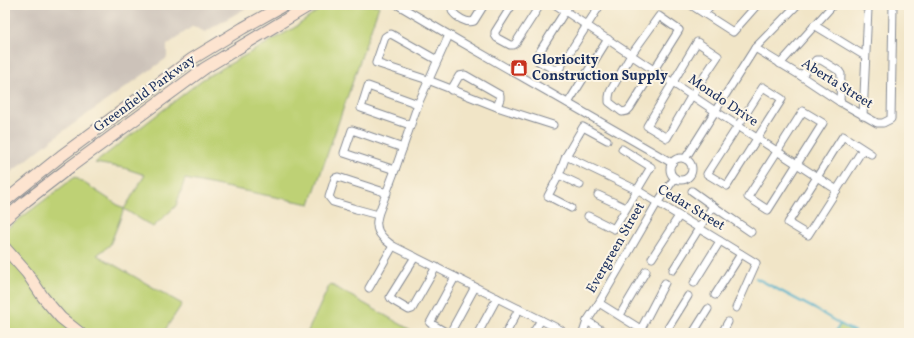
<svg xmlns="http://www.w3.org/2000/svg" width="914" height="338" font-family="Vollkorn,serif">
  <rect width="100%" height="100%" fill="#fcf5e5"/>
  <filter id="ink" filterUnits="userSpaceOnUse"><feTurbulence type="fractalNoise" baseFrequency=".025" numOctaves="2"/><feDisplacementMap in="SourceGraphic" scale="8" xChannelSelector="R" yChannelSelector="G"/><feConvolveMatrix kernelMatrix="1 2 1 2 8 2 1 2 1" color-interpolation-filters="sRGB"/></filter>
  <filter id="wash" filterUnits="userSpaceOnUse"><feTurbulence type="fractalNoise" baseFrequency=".012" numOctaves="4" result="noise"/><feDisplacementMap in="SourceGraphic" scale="16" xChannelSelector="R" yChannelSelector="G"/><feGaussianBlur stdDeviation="0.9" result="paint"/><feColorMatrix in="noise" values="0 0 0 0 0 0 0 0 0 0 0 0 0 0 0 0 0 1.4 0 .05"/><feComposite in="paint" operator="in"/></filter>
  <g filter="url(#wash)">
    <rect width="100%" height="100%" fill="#f1e5c7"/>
    <path fill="#ccc2b9" d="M5,5h246l-46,27 -12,-6 -26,19v13l-105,74 -57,45z"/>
    <g fill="#bed174" stroke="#6c8069">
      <path d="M326,5h51l2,1 -69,198 -125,-25 -9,27 -23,21 -29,-18 -14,36 -13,10 85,49 -19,29h-158v-103l70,-53 49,32 21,-34 -21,-7 -29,-5 108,-84 91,-51z"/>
      <path d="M330,284l86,49h-109z"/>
      <path d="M840,324l17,9h-22z"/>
    </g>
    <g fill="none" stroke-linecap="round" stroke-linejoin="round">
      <g stroke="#4bafcb" stroke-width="2">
        <path d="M756,278l59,31 25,15"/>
        <path d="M835,333l5,-9 17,9"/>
      </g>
    </g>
  </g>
  <g filter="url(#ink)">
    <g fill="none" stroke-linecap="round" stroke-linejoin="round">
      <defs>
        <g id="street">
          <path d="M398,5l51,30 223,128"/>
          <path d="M455,5l-3,6c4,6 15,13 22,10l10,-16"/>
          <path d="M512,5l-17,27v3l2,3 13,7h3l2,-1 25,-39"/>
          <path d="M556,5l159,106 122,79"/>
          <path d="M569,5l-32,51v2l1,3 15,8h6l41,-64"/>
          <path d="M691,5l42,27 24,-27"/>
          <path d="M862,5l6,4 -5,107"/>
          <path d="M704,13l7,-8"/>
          <path d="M659,16l20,14 -49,78 -3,3 -5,1 -13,-10v-5l1,-5 21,-37z"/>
          <path d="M814,25l51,31"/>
          <path d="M697,42l21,14 -26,39 -25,43 -20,-12z"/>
          <path d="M755,48l46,28 39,26 37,21h6l8,-4 2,-114"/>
          <path d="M437,60l-46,-26 -3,1 -3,2 -9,26 52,17 69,27 56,18"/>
          <path d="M780,64l53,-59"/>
          <path d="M801,76l15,-16h5l18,11 2,3 -1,28"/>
          <path d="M763,87l19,12 -55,87 -20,-12z"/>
          <path d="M451,90l8,-14 6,-1 35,20v4l-3,8"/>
          <path d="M568,103l40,-64"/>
          <path d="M803,111l20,12 -55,87 -20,-13z"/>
          <path d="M410,125l-49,-17 7,-22 50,18"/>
          <path d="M863,149l-55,86 -20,-12 55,-87 28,18"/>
          <path d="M566,156l71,34 119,73 -20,45"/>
          <circle cx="681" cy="169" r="11"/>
          <path d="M685,159l70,-111 42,-43"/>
          <path d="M395,170l-51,-17 8,-23 51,18"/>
          <path d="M559,175l21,10"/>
          <path d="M692,191l21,15 38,26"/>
          <path d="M387,193l-49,-16 -3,1 -6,19 4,5 23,7 22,6 17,-45 23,-66 31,-69"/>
          <path d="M598,195l28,13"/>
          <path d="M571,208l-23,-12 11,-21 7,-19 17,-29 24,13"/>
          <path d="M378,215c0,3 -2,7 -1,10 0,9 9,16 16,21l168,84v3"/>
          <path d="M588,216l26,13 37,-62 -29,-18"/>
          <path d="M415,257l-25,40 2,3 17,10 3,-1 24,-42"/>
          <path d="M652,258l27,-42"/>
          <path d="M673,270l40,-64"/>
          <path d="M694,283l26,-42"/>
          <path d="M369,288l24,-42"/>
          <path d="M715,295l26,-41"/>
          <path d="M599,303l48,30"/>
          <path d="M620,315l26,-44"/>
          <path d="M587,321l19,12"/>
          <path d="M641,329l24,-46"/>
          <path d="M447,333l-17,-10 25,-46"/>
          <path d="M450,333l25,-46"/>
          <path d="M478,333l19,-35"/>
          <path d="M506,333l13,-24"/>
          <path d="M533,333l8,-13"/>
          <path d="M583,333l4,-12 12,-18 58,-100 18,-25"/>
          <path d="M665,333l23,-37"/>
          <path d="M693,333l15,-24"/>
          <path d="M722,333l6,-11"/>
        </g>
        <g id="secondary">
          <path d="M5,201l56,-45 131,-97 51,-31 41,-23"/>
          <path d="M5,219l21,-18 44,-34 135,-99 105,-63"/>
          <path d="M5,248l22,25 16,24 11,13 7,8 19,15"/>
        </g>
      </defs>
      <use href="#street" stroke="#868a92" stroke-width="9"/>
      <use href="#secondary" stroke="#868a92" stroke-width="13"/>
      <use href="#street" stroke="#fff" stroke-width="7"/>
      <use href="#secondary" stroke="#fde4d0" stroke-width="11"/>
    </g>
  </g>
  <defs>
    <symbol id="shop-square" viewBox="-11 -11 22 22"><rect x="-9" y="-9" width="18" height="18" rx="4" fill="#c8321e" stroke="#fcf5e5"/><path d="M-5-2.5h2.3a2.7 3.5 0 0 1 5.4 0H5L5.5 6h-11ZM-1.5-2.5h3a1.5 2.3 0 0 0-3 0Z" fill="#fff"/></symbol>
  </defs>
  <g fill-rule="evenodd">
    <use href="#shop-square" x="509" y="58" width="20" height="20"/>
  </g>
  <g text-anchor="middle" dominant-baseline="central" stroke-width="4" stroke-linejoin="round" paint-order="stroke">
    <g font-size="14" font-weight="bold" fill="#1b2f5e" stroke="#fcf5e5" text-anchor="start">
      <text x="532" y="60">Gloriocity<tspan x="532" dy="16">Construction Supply</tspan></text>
    </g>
    <g font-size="14" fill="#1b2f5e" stroke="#fcf5e5">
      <text transform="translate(837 84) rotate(32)">Aberta Street</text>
      <text transform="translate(145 94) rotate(-36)">Greenfield Parkway</text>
      <text transform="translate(723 101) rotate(34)">Mondo Drive</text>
      <text transform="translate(691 208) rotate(31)">Cedar Street</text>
      <text transform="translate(616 248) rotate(-60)">Evergreen Street</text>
    </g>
  </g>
  <rect width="914" height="338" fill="none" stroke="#fcf5e5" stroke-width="20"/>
</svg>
